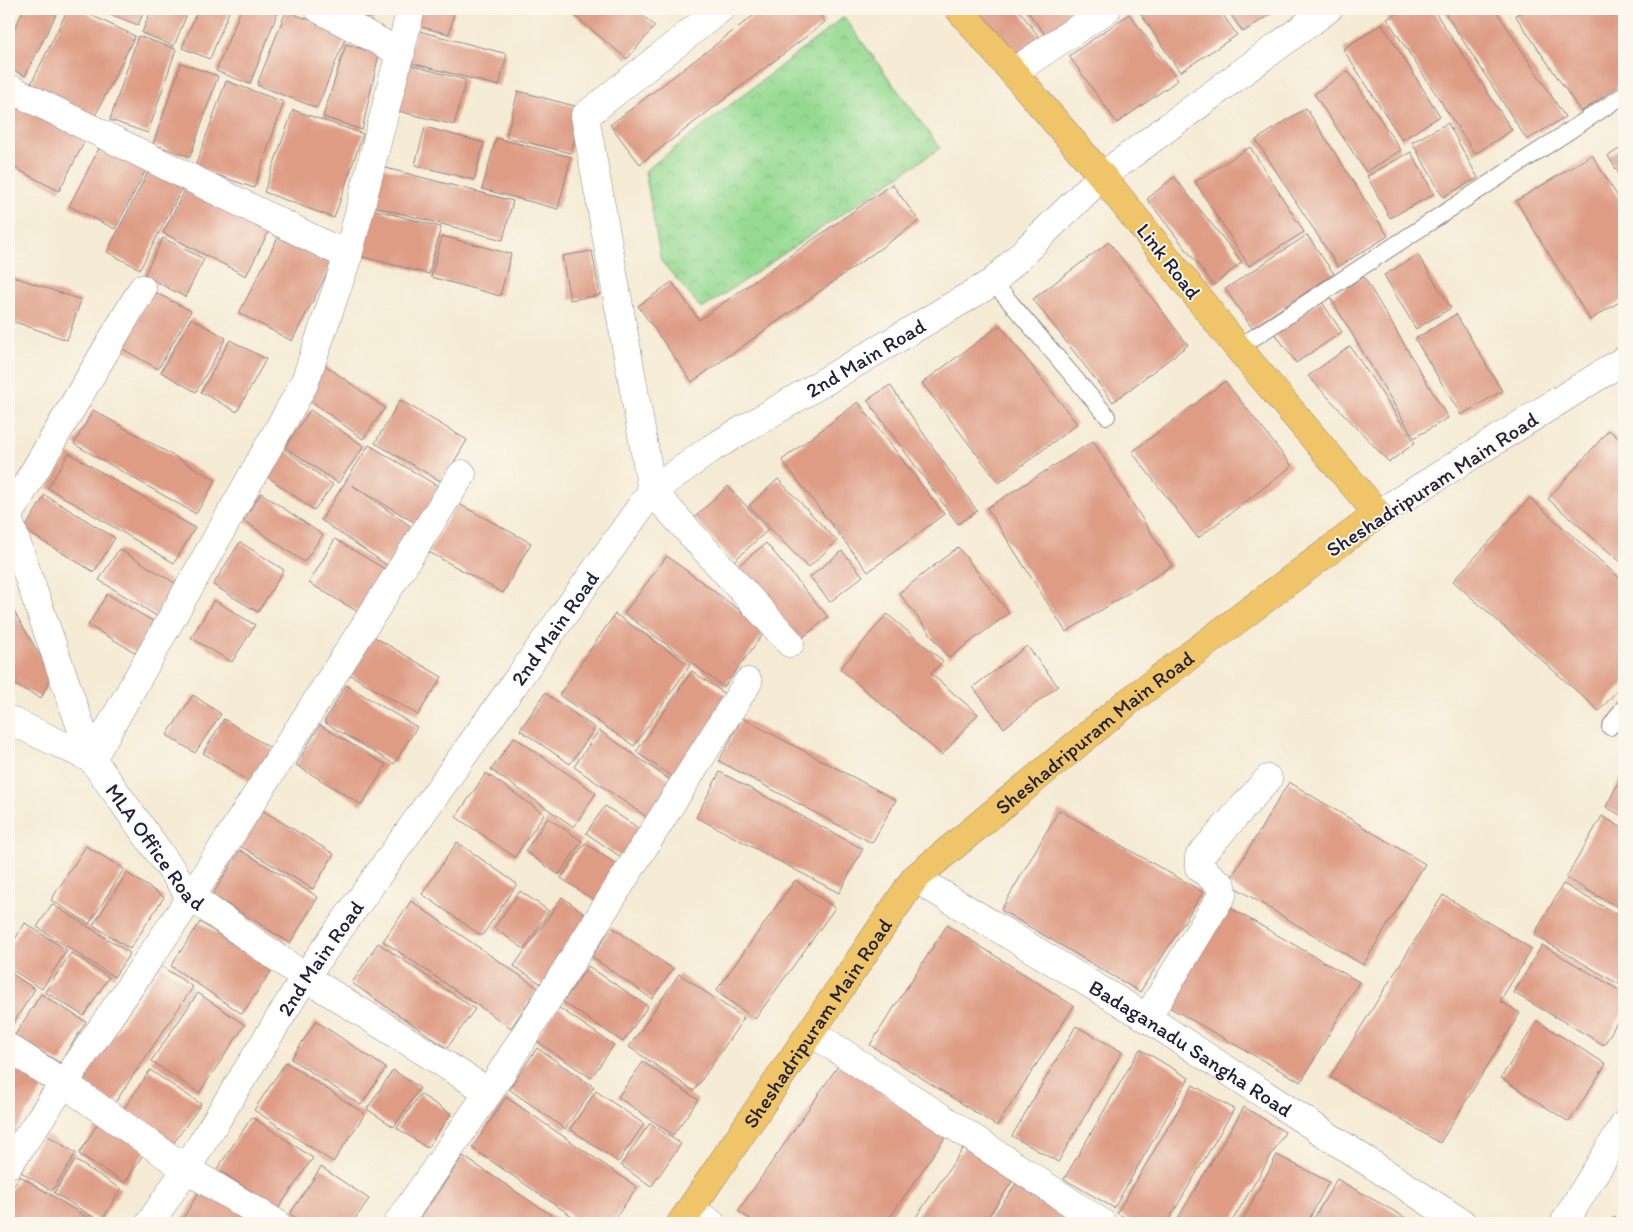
<svg xmlns="http://www.w3.org/2000/svg" width="1633" height="1232" font-family="Itim,sans-serif">
  <defs>
    <pattern id="park-crowns" width="20" height="18" patternUnits="userSpaceOnUse" patternTransform="scale(1.25)"><rect width="20" height="18" fill="#96da92"/><path d="M2 6a3 3 0 1 1 6 0M12 15a3 3 0 1 1 6 0" fill="none" stroke="#81bb7f"/></pattern>
  </defs>
  <rect width="100%" height="100%" fill="#fbf7ec"/>
  <filter id="ink" filterUnits="userSpaceOnUse"><feTurbulence type="fractalNoise" baseFrequency=".02" numOctaves="2"/><feDisplacementMap in="SourceGraphic" scale="10" xChannelSelector="R" yChannelSelector="G"/><feConvolveMatrix kernelMatrix="1 2 1 2 8 2 1 2 1" color-interpolation-filters="sRGB"/></filter>
  <filter id="wash" filterUnits="userSpaceOnUse"><feTurbulence type="fractalNoise" baseFrequency=".0096" numOctaves="4" result="noise"/><feDisplacementMap in="SourceGraphic" scale="20" xChannelSelector="R" yChannelSelector="G"/><feGaussianBlur stdDeviation="1.12" result="paint"/><feColorMatrix in="noise" values="0 0 0 0 0 0 0 0 0 0 0 0 0 0 0 0 0 1.4 0 .05"/><feComposite in="paint" operator="in"/></filter>
  <g filter="url(#wash)">
    <rect width="100%" height="100%" fill="#f5ead3"/>
    <path fill="url(#park-crowns)" stroke="#5c7e66" d="M844,17l96,131 -238,161 -41,-48 -16,-90z"/>
    <g id="blocks">
      <g fill="#de9c85">
        <path d="M9,9h6l-6,13z"/>
        <path d="M24,9h35l-34,67 -16,-8v-28z"/>
        <path d="M68,9h10l57,27 -44,88 -64,-32z"/>
        <path d="M97,9h48l-7,16z"/>
        <path d="M151,9h38l-15,37 -32,-13z"/>
        <path d="M198,9h32l-20,50 -28,-11z"/>
        <path d="M241,9h38l-29,75 -34,-13z"/>
        <path d="M340,9h37l-8,15z"/>
        <path d="M418,9h37l-6,25 -35,-9z"/>
        <path d="M571,9h64l20,17 -28,33 -58,-48z"/>
        <path d="M762,9h53l10,13 -185,142 -30,-39z"/>
        <path d="M972,9h46l22,29 -30,22z"/>
        <path d="M1026,9h53l2,2 -35,25z"/>
        <path d="M1146,9h73l18,26 -57,37 -40,-59z"/>
        <path d="M1227,9h51l-35,23z"/>
        <path d="M1403,9h30l79,121 -37,24 -88,-135z"/>
        <path d="M1448,9h47l70,108 -38,23 -83,-129z"/>
        <path d="M1530,9h94v73l-43,30 -66,-97z"/>
        <path d="M286,11l61,23 -30,74 -60,-23z"/>
        <path d="M1129,14l49,66 -61,43 -48,-67z"/>
        <path d="M1382,24l58,92 -38,24 -59,-91z"/>
        <path d="M415,30l92,24 -8,32 -92,-24z"/>
        <path d="M138,36l38,13 -28,84 -38,-13z"/>
        <path d="M346,44l33,10 -17,76 -39,-13z"/>
        <path d="M181,63l37,13 -28,81 -37,-13z"/>
        <path d="M406,64l60,16 -12,45 -60,-15z"/>
        <path d="M1348,71l53,79 -35,22 -52,-78z"/>
        <path d="M226,81l58,21 -30,86 -59,-21z"/>
        <path d="M518,91l64,17 -11,45 -65,-16z"/>
        <path d="M20,99l68,36 -29,56 -50,-26v-45z"/>
        <path d="M1306,108l82,128 -50,31 -82,-127z"/>
        <path d="M293,110l70,24 -29,84 -70,-26z"/>
        <path d="M1448,123l30,55 -35,19 -31,-55z"/>
        <path d="M425,127l59,16 -10,37 -59,-15z"/>
        <path d="M496,138l75,19 -13,52 -76,-20z"/>
        <path d="M103,141l46,23 -34,65 -46,-23z"/>
        <path d="M1624,146v36l-16,-26z"/>
        <path d="M1250,147l54,85 -55,34 -54,-84z"/>
        <path d="M1411,152l23,42 -44,24 -23,-42z"/>
        <path d="M1592,155l32,52v92l-34,21 -74,-119z"/>
        <path d="M151,166l34,17 -45,86 -33,-17z"/>
        <path d="M382,167l131,34 -10,39 -131,-34z"/>
        <path d="M1174,177l68,85 -28,23 -67,-86z"/>
        <path d="M189,182l83,43 -26,51 -83,-43z"/>
        <path d="M892,184l27,37 -227,161 -54,-76 34,-24 27,38z"/>
        <path d="M372,209l69,18 -12,47 -69,-18z"/>
        <path d="M283,228l53,28 -44,85 -53,-28z"/>
        <path d="M1307,235l27,39 -82,54 -27,-39z"/>
        <path d="M442,236l69,18 -11,42 -69,-19z"/>
        <path d="M163,238l41,21 -19,38 -41,-22z"/>
        <path d="M1109,242l79,103 -75,57 -80,-103z"/>
        <path d="M592,251l8,44 -30,5 -8,-44z"/>
        <path d="M1418,255l33,53 -35,21 -32,-54z"/>
        <path d="M9,275l72,25 -14,40 -58,-20z"/>
        <path d="M1364,277l84,141 -34,20 -84,-141z"/>
        <path d="M153,291l38,20 -33,58 -37,-21z"/>
        <path d="M1321,301l21,31 -46,31 -21,-30z"/>
        <path d="M1456,314l46,77 -41,24 -46,-76z"/>
        <path d="M191,318l35,20 -30,54 -35,-20z"/>
        <path d="M1000,325l77,99 -78,59 -77,-100z"/>
        <path d="M230,340l36,19 -29,53 -36,-20z"/>
        <path d="M1350,346l65,97 -26,19 -81,-86z"/>
        <path d="M325,365l60,43 -22,31 -59,-43z"/>
        <path d="M1225,381l67,85 -94,72 -66,-86z"/>
        <path d="M890,385l87,126 -19,13 -91,-124z"/>
        <path d="M400,400l67,40 -25,42 -67,-39z"/>
        <path d="M858,402l86,112 -76,58 -86,-112z"/>
        <path d="M93,410l123,70 -20,34 -122,-70z"/>
        <path d="M310,410l54,36 -26,37 -53,-36z"/>
        <path d="M1609,430l15,13v122l-76,-66z"/>
        <path d="M1093,441l79,125 -106,66 -79,-124z"/>
        <path d="M369,445l72,43 -22,37 -67,-40 64,45 -26,37 -69,-47z"/>
        <path d="M283,448l50,37 -19,25 -50,-36z"/>
        <path d="M69,453l126,75 -21,35 -126,-75z"/>
        <path d="M778,479l59,62 -29,27 -59,-62z"/>
        <path d="M728,486l40,44 -34,31 -40,-43z"/>
        <path d="M261,493l62,42 -19,27 -61,-42z"/>
        <path d="M45,495l70,43 -21,34 -70,-42z"/>
        <path d="M1530,498l94,84v101l-25,28 -146,-130z"/>
        <path d="M457,503l74,40 -28,50 -74,-41z"/>
        <path d="M335,539l56,34 -26,43 -56,-33z"/>
        <path d="M240,542l44,28 -26,42 -45,-27z"/>
        <path d="M766,543l62,74 -28,23 -62,-74z"/>
        <path d="M958,547l51,66 -60,45 -50,-65z"/>
        <path d="M119,549l59,36 -20,32 -59,-37z"/>
        <path d="M842,551l21,25 -33,26 -20,-25z"/>
        <path d="M667,556l99,74 -42,57 -100,-74z"/>
        <path d="M107,594l49,29 -18,31 -50,-29z"/>
        <path d="M214,600l41,25 -23,37 -41,-24z"/>
        <path d="M9,603l43,73 -11,22 -32,-16z"/>
        <path d="M615,614l75,51 -56,81 -75,-51z"/>
        <path d="M887,614l56,47 -12,13 47,40 -36,41 -102,-86z"/>
        <path d="M373,636l69,41 -24,38 -69,-41z"/>
        <path d="M1027,646l31,40 -54,42 -31,-41z"/>
        <path d="M692,671l37,26 -55,81 -38,-26z"/>
        <path d="M346,685l71,42 -23,37 -70,-42z"/>
        <path d="M545,693l50,35 -25,36 -50,-34z"/>
        <path d="M193,695l28,19 -26,39 -28,-18z"/>
        <path d="M742,718l154,82 -24,43 -153,-82z"/>
        <path d="M224,719l51,32 -20,34 -52,-32z"/>
        <path d="M320,725l66,40 -24,40 -66,-40z"/>
        <path d="M599,730l74,52 -25,36 -74,-51z"/>
        <path d="M514,737l82,56 -22,34 -83,-57z"/>
        <path d="M1624,771v46l-18,-10z"/>
        <path d="M720,772l143,77 -24,44 -143,-76z"/>
        <path d="M486,773l58,41 -29,43 -59,-40z"/>
        <path d="M1289,782l136,82 -62,101 -135,-82z"/>
        <path d="M605,806l35,23 -19,28 -35,-24z"/>
        <path d="M257,807l77,47 -21,35 -78,-46z"/>
        <path d="M1059,810l144,82 -63,100 -139,-82z"/>
        <path d="M1602,816l22,13v82l-58,-33z"/>
        <path d="M548,818l34,23 -23,34 -34,-24z"/>
        <path d="M457,842l60,42 -35,52 -60,-42z"/>
        <path d="M585,843l37,25 -24,35 -37,-25z"/>
        <path d="M86,846l38,23 -35,55 -38,-24z"/>
        <path d="M240,850l78,47 -28,46 -78,-48z"/>
        <path d="M127,873l37,24 -34,52 -37,-24z"/>
        <path d="M795,880l40,28 -80,111 -39,-28z"/>
        <path d="M1563,884l61,34v69l-90,-52z"/>
        <path d="M520,891l29,20 -25,38 -30,-21z"/>
        <path d="M1443,895l89,54 -32,52 20,12 -80,130 -110,-66z"/>
        <path d="M562,897l30,22 -46,68 -32,-21z"/>
        <path d="M411,901l127,87 -27,40 -128,-87z"/>
        <path d="M52,904l78,49 -16,24 -77,-50z"/>
        <path d="M1225,905l134,77 -58,100 -134,-76z"/>
        <path d="M200,922l72,48 -30,44 -71,-48z"/>
        <path d="M25,923l42,27 -25,39 -33,-21v-19z"/>
        <path d="M947,925l127,81 -77,120 -127,-81z"/>
        <path d="M612,927l61,42 -21,30 -60,-42z"/>
        <path d="M378,943l97,66 -28,39 -95,-65z"/>
        <path d="M1542,945l82,48v17l-20,35 -90,-52z"/>
        <path d="M71,953l38,24 -25,39 -39,-24z"/>
        <path d="M161,966l32,21 -79,117 -32,-22z"/>
        <path d="M588,966l60,40 -25,36 -60,-40z"/>
        <path d="M9,972l26,17 -26,41z"/>
        <path d="M679,974l65,44 -50,73 -65,-44z"/>
        <path d="M198,993l47,32 -46,68 -48,-32z"/>
        <path d="M41,994l45,28 -26,41 -45,-28z"/>
        <path d="M558,1007l56,38 -23,33 -56,-38z"/>
        <path d="M316,1021l70,47 -25,37 -70,-46z"/>
        <path d="M1537,1021l69,43 -37,58 -68,-44z"/>
        <path d="M1076,1026l46,26 -64,110 -46,-26z"/>
        <path d="M537,1048l57,39 -29,42 -56,-40z"/>
        <path d="M1140,1049l49,29 -75,130 -50,-29z"/>
        <path d="M286,1062l79,52 -32,48 -79,-52z"/>
        <path d="M643,1062l55,38 -25,35 -55,-38z"/>
        <path d="M840,1063l106,73 -60,87h-130l-18,-12z"/>
        <path d="M9,1065l35,22 -29,44 -6,-4z"/>
        <path d="M150,1070l51,34 -28,40 -49,-35z"/>
        <path d="M393,1070l27,18 -26,39 -27,-18z"/>
        <path d="M1193,1085l41,24 -67,114h-32l-18,-10z"/>
        <path d="M596,1091l48,33 -26,38 -48,-33z"/>
        <path d="M420,1094l31,20 -24,34 -30,-20z"/>
        <path d="M506,1097l131,90 -25,36h-30l-110,-75z"/>
        <path d="M1244,1107l41,25 -54,91h-56z"/>
        <path d="M252,1117l61,41 -35,51 -61,-40z"/>
        <path d="M100,1120l47,28 -22,35 -46,-29z"/>
        <path d="M650,1123l31,21 -30,43 -30,-22z"/>
        <path d="M45,1134l31,19 -24,38 -31,-19z"/>
        <path d="M965,1146l49,33 -30,44h-72z"/>
        <path d="M1277,1155l52,27 -22,41h-66z"/>
        <path d="M463,1156l100,67h-146z"/>
        <path d="M75,1160l46,29 -20,33 -47,-29z"/>
        <path d="M321,1167l48,32 -17,24h-48l-14,-9z"/>
        <path d="M20,1176l76,47h-69l-18,-11v-19z"/>
        <path d="M1020,1178l66,45h-97z"/>
        <path d="M1337,1179l78,44h-104z"/>
        <path d="M203,1186l60,37h-83z"/>
        <path d="M1614,1217l10,6h-14z"/>
      </g>
    </g>
  </g>
  <g filter="url(#ink)">
    <use href="#blocks" fill-opacity="0" stroke="#8c8687" stroke-width="1"/>
    <g fill="none" stroke-linecap="round" stroke-linejoin="round">
      <defs>
        <g id="service">
          <path d="M993,282l114,134"/>
          <path d="M1238,348l386,-253"/>
          <path d="M1610,727l14,-20"/>
        </g>
        <g id="minor">
          <path d="M319,9l82,44"/>
          <path d="M1013,72l94,-63"/>
          <path d="M9,88l339,168"/>
          <path d="M1102,176l226,-167"/>
          <path d="M652,491l138,152"/>
          <path d="M9,514l133,-225"/>
          <path d="M9,521l83,238"/>
          <path id="s1" d="M9,720l83,39 99,138 114,80 184,115"/>
          <path d="M92,759l212,-375 44,-128 63,-247"/>
          <path id="s2" d="M915,878l232,140 315,205"/>
          <path d="M1147,1018l76,-125 -1,-7 -23,-19v-10l69,-78"/>
          <path d="M811,1032l291,191"/>
          <path d="M9,1048l56,36 121,85 90,54"/>
          <path d="M9,1164l182,-267 271,-423"/>
          <path d="M690,1210l21,13"/>
          <path d="M398,1223l91,-131 259,-410"/>
          <path d="M1564,1223l60,-98"/>
        </g>
        <g id="tertiary">
          <path d="M652,491l-67,-375 135,-107"/>
          <path d="M1378,514l246,-154"/>
          <path id="s3" d="M150,1223l36,-54 119,-192 347,-486 60,-43 281,-166 109,-106"/>
        </g>
        <g id="primary">
          <path id="s4" d="M681,1223l234,-345 213,-176 250,-188 -140,-166 -136,-172 -143,-167"/>
        </g>
      </defs>
      <use href="#service" stroke="#8c8687" stroke-width="18"/>
      <use href="#minor" stroke="#8c8687" stroke-width="29"/>
      <use href="#tertiary" stroke="#8c8687" stroke-width="29"/>
      <use href="#primary" stroke="#8c8687" stroke-width="29"/>
      <use href="#service" stroke="#fff" stroke-width="16"/>
      <use href="#minor" stroke="#fff" stroke-width="28"/>
      <use href="#tertiary" stroke="#fff" stroke-width="28"/>
      <use href="#primary" stroke="#f0c469" stroke-width="28"/>
    </g>
  </g>
  <g text-anchor="middle" dominant-baseline="central" stroke-width="4" stroke-linejoin="round" paint-order="stroke">
    <g font-size="21" fill="#22223b" stroke="#fbf7ec">
      <text transform="translate(1169 261) rotate(52)">Link Road</text>
      <text stroke="none"><textPath href="#s3" startOffset="1140">2nd Main Road</textPath></text>
      <text transform="translate(1432 484) rotate(-33)">Sheshadripuram Main Road</text>
      <text stroke="none"><textPath href="#s3" startOffset="720">2nd Main Road</textPath></text>
      <text stroke="none"><textPath href="#s4" startOffset="648">Sheshadripuram Main Road</textPath></text>
      <text stroke="none"><textPath href="#s1" startOffset="200">MLA Office Road</textPath></text>
      <text stroke="none"><textPath href="#s3" startOffset="315">2nd Main Road</textPath></text>
      <text stroke="none"><textPath href="#s4" startOffset="242">Sheshadripuram Main Road</textPath></text>
      <text stroke="none"><textPath href="#s2" startOffset="324">Badaganadu Sangha Road</textPath></text>
    </g>
  </g>
  <rect width="1633" height="1232" fill="none" stroke="#fbf7ec" stroke-width="30"/>
</svg>
